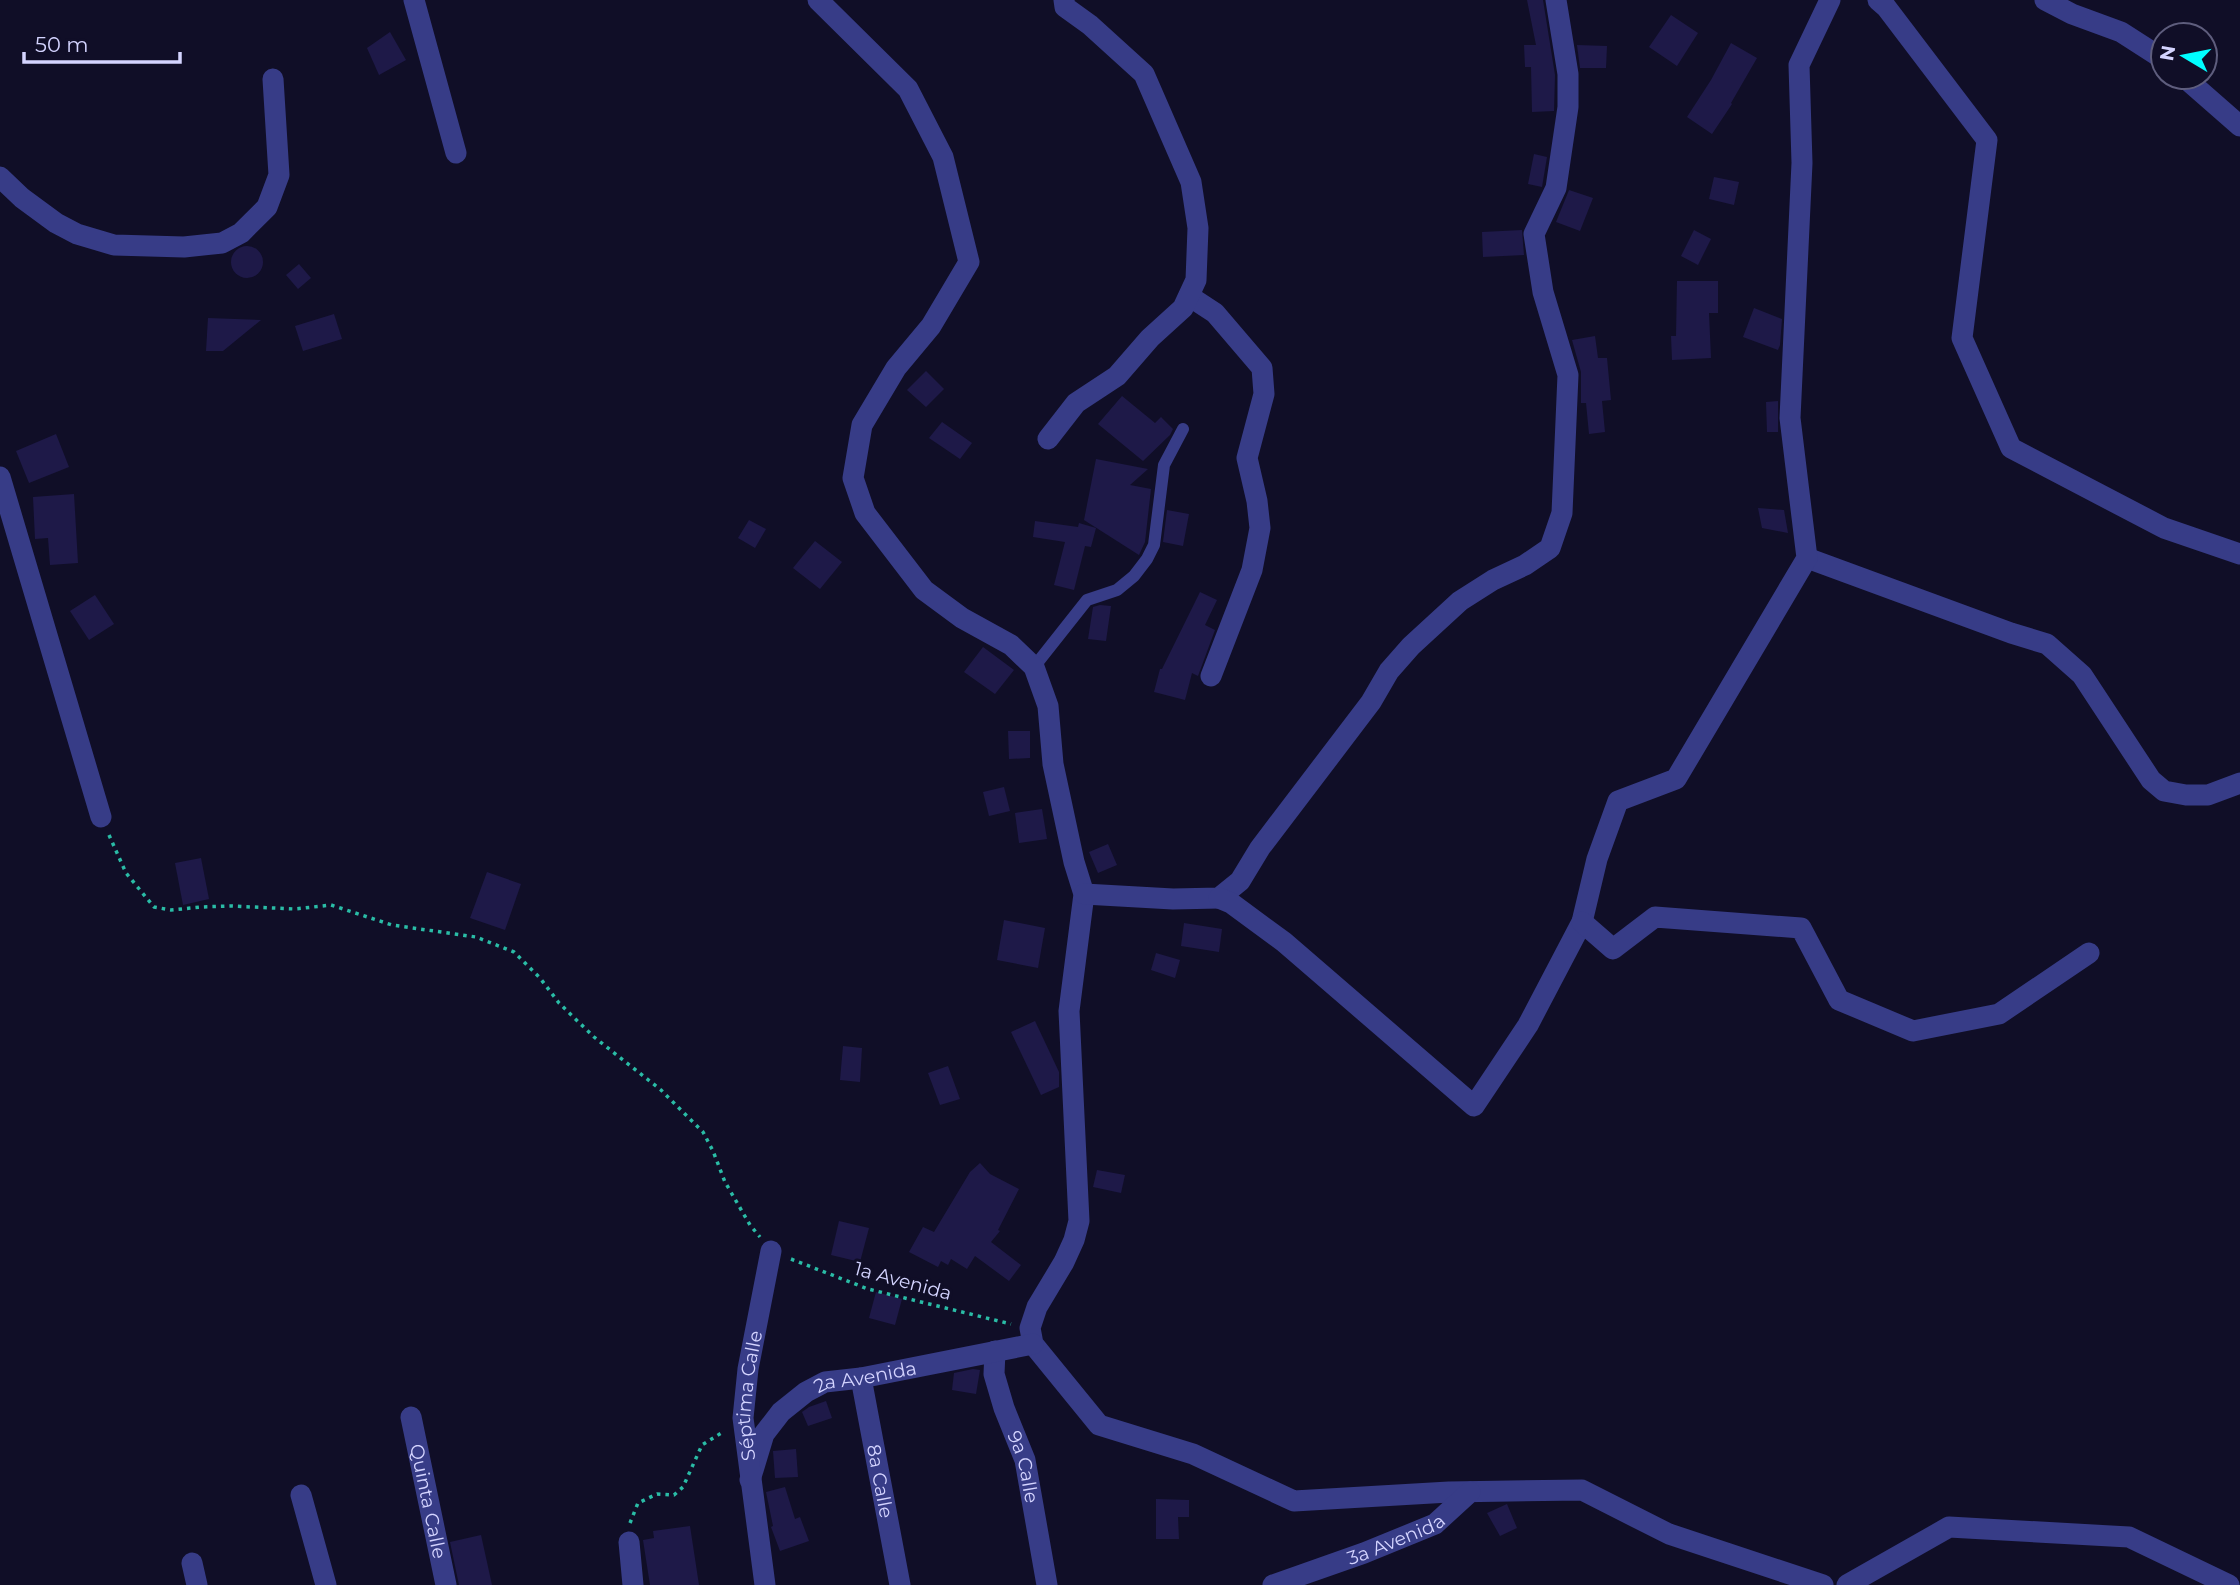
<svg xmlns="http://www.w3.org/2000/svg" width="2240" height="1585" font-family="Montserrat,sans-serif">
  <rect width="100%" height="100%" fill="#100e27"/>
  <g fill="#1e1948">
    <path d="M1527,0h16l12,75 -1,36 -22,1 -1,-45h-6l-1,-22h12z"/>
    <path d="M1671,15l27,18 -21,33 -28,-19z"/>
    <path d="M390,32l16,28 -27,15 -12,-27z"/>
    <path d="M1731,43l26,15 -26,45 1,1 -20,30 -25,-17 24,-37z"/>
    <path d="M1577,45l30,1 -1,22h-26z"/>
    <path d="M1534,154l13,3 -5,30 -14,-3z"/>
    <path d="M1714,177l25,5 -5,23 -25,-6z"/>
    <path d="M1569,190l24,8 -13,33 -24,-9z"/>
    <path d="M1522,230l2,25 -41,2 -1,-25z"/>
    <path d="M1694,230l17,9 -13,26 -17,-9z"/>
    <circle cx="247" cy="262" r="16"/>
    <path d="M299,264l12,14 -13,11 -12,-14z"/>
    <path d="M1677,281h41v32h-9l2,45 -39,2 -1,-24h5z"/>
    <path d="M1754,308l28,11 -2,26 -2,5 -35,-13z"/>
    <path d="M334,314l8,25 -39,12 -8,-25z"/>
    <path d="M208,318l53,2 -38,31h-17z"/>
    <path d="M1595,336l3,22h9l4,42 -9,1 3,31 -16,2 -3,-31h-5v-31l-9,-32z"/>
    <path d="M926,371l18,18 -18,18 -19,-17z"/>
    <path d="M1122,396l33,27 6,-6 12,12 -3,6 -27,26 -45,-37z"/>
    <path d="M1778,401v31h-11l-1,-30z"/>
    <path d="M942,422l30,21 -12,16 -31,-21z"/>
    <path d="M56,434l13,33 -40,16 -13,-32z"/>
    <path d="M1096,459l52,10 -18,16 21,4 -6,53 -6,13 -55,-35z"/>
    <path d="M74,494l4,69 -28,2 -2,-27 -13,1 -2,-42z"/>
    <path d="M1758,508l26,2 4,23 -26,-5z"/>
    <path d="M1167,510l22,4 -6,32 -20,-4z"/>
    <path d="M749,520l17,9 -11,19 -17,-10z"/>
    <path d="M1035,521l43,6 1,-4 17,5 -5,19 -6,-1 -11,44 -20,-5 11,-43 -32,-5z"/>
    <path d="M815,541l27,21 -22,27 -27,-21z"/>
    <path d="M1200,592l17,8 -12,25 10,5 -17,46 -6,-3 -7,27 -31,-8 6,-23h2z"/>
    <path d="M95,595l19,29 -25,16 -19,-29z"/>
    <path d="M1100,605l11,1 -5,35 -18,-2 5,-32z"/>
    <path d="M983,647l31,23 -19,24 -31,-22z"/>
    <path d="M1008,731h22v27l-21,1z"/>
    <path d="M1004,787l6,24 -21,5 -6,-24z"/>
    <path d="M1042,809l5,30 -28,4 -4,-30z"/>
    <path d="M1108,844l9,21 -19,8 -9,-21z"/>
    <path d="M201,858l8,41 -26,6 -8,-42z"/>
    <path d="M487,872l34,12 -16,46 -35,-12z"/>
    <path d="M1004,920l41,8 -7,40 -41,-8z"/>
    <path d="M1184,923l38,6 -3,23 -38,-6z"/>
    <path d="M1156,953l24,7 -5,18 -24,-8z"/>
    <path d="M1035,1021l24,51v15l-18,8 -30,-63z"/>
    <path d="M843,1046l19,2 -2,34 -20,-2z"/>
    <path d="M948,1066l12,33 -20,6 -12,-32z"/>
    <path d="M980,1163l10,11 29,15 -21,41 2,1 -9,11 30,23 -12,16 -34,-25 -8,13 -16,-10 -3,6 -7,-4 -3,6 -29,-15 14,-25 11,5 36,-60z"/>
    <path d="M1097,1170l28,5 -4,18 -28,-6z"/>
    <path d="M839,1221l30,7 -9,34 -29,-7z"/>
    <path d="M876,1292l26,7 -7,26 -26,-7z"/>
    <path d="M973,1369l7,1 -4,24 -24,-4 2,-17z"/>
    <path d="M826,1401l6,17 -24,8 -6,-14 7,-5z"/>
    <path d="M796,1449l2,28 -23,1 -2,-27z"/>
    <path d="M785,1487l10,32 5,-2 9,24 -29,10 -9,-24 2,-1 -7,-34z"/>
    <path d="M1156,1499l33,1v17h-11l1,22h-23z"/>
    <path d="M1507,1504l10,24 -17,8 -13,-23z"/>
    <path d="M690,1526l9,59h-49l-7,-45 11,-2 -1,-7z"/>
    <path d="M481,1535l11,50h-33l-9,-43z"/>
  </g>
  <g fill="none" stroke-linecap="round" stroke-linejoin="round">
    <g stroke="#2abca6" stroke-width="3.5" stroke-dasharray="3.5 5" stroke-linecap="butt">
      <path d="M109,835l17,38 28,34 17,3 30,-3 30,-1 64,3 36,-4 61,20 84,12 38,15 26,26 19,25 35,34 67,53 42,42 10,19 12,31 25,43 10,12"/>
      <path d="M791,1259l77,30 143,35"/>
      <path d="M630,1523l8,-20 19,-9 17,1 9,-8 19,-42 21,-13"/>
    </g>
    <path stroke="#373c87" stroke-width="12" d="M1034,667l53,-67 30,-10 17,-14 13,-17 7,-14 10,-80 19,-36"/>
    <g stroke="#373c87" stroke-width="21">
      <path d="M414,0l42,153"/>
      <path d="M818,0l90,89 35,68 26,105 -38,64 -35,42 -34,57 -9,53 12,35 59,77 38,28 49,27 23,22 14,39 5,58 21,98 10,32 -15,117 10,210 -5,19 -10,22 -27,45 -7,21 3,16 66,81 94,29 101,47 155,-9 133,-2 87,44 154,51"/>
      <path d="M1878,0l8,7 101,133 -25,198 49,110 153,80 76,26"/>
      <path d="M2045,0l27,14 49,18 42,27"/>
      <path d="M2184,77l56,49"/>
      <path d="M0,177l22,21 34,25 21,11 37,11 70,2 38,-4 19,-10 26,-26 12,-32 -6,-96"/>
      <path d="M1189,296l26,17 47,55 2,26 -17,64 10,43 3,27 -8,42 -41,106"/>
      <path d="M1048,439l28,-36 41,-27 33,-38 33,-30 13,-28 2,-52 -7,-46 -47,-108 -54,-49 -25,-18 -1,-7"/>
      <path d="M0,477l101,340"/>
      <path d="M1807,558l204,75 36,11 35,31 69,105 13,11 22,4h22l32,-12"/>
      <path d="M1084,894l89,5 46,-1 21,-17 20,-33 111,-146 18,-31 22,-25 49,-45 33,-21 32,-15 25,-17 12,-35 6,-138 -25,-83 -9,-58 22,-46 12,-81v-33l-12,-74"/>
      <path d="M1219,898l12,5 53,39 190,164 54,-81 54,-103 15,-63 21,-58 58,-22 131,-221 -17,-140 12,-255 -3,-98 31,-65"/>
      <path d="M1582,922l31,27 42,-32 146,11 38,72 74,31 86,-17 90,-61"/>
      <path id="s1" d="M995,1351l-1,23 10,34 21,52 22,125"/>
      <path id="s2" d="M861,1378l39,207"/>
      <path id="s3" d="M411,1417l35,168"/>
      <path id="s4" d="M750,1480l14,-46 17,-22 25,-20 19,-10 36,-4 172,-34"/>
      <path d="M301,1495l25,90"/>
      <path d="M629,1542l4,43"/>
      <path d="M192,1563l5,22"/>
      <path id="s5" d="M765,1585l-22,-167 5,-49 23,-118"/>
      <path id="s6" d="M1273,1585l91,-32 71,-29 35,-32"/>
      <path d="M1847,1585l102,-58 180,10 100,48"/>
    </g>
  </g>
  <g text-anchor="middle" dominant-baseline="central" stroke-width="6" stroke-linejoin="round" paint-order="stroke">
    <g font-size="19" fill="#d4d4ff" stroke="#100e27">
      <text transform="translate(903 1281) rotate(15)">1a Avenida</text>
      <text stroke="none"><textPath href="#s4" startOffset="170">2a Avenida</textPath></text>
      <text stroke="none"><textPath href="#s5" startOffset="191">Séptima Calle</textPath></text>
      <text stroke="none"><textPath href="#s1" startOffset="121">9a Calle</textPath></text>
      <text stroke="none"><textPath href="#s2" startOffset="105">8a Calle</textPath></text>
      <text stroke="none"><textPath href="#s3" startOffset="86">Quinta Calle</textPath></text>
      <text stroke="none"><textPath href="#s6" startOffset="131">3a Avenida</textPath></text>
    </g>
  </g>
  <g transform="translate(2184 56) rotate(280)"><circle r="33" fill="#100e27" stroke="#5e5d7d" stroke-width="2"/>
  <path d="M0-5L12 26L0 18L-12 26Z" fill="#00feff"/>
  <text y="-10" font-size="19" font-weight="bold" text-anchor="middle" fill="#d4d4ff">N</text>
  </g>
  <path d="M24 52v10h156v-10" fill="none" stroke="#d4d4ff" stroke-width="3.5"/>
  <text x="35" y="52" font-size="21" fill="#d4d4ff" stroke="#100e27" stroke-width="5" paint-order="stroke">50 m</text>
</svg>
